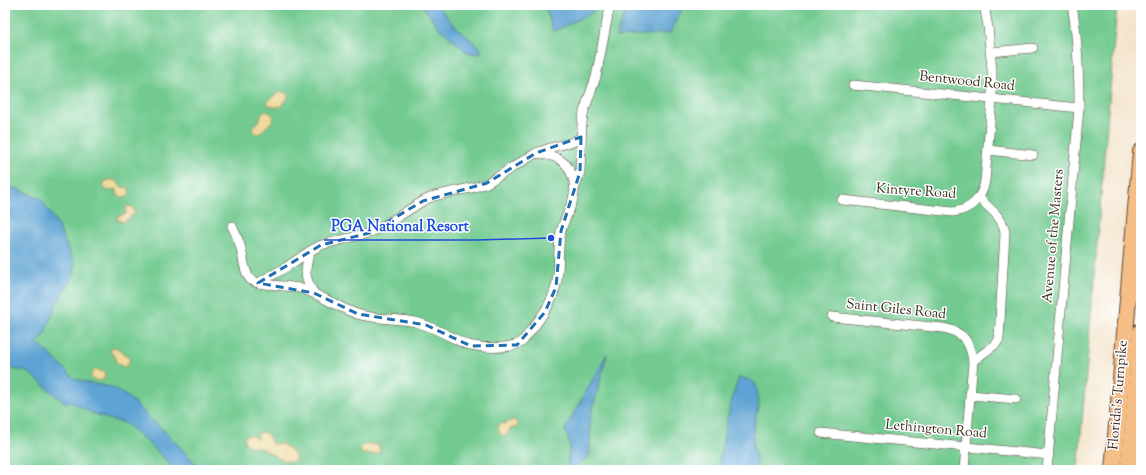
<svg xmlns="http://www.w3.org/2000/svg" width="1146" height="475" font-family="'Sorts Mill Goudy',serif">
  <rect width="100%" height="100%" fill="#fff"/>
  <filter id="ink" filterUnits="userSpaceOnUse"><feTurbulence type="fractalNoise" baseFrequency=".025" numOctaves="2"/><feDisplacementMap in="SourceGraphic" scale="8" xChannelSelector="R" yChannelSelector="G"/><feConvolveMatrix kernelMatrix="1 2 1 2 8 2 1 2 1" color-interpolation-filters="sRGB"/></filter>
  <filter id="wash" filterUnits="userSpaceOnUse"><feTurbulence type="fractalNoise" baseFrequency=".012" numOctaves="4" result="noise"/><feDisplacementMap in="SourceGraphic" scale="16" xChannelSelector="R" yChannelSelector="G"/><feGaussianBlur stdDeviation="0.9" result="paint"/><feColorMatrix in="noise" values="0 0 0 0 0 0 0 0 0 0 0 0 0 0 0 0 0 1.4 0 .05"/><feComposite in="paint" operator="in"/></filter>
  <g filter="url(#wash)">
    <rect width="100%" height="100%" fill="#f4e4cb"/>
    <path fill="#72ca90" stroke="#567a57" d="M5,5h1112l-39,465h-1073z"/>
    <g fill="#eeda9e" stroke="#94825e">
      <path d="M280,92h4l4,3 -1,5 -3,2 -1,4 -8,1 -6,-2 -2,-2c4,-5 8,-8 13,-11z"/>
      <path d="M267,111l7,5c-1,6 -4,7 -8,11 -3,2 -4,5 -8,7l-3,-1 -2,-4 1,-3 6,-7 2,-6z"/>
      <path d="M109,180c10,0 7,3 13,7h4l3,2c1,4 0,7 -4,9l-6,-2 -2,-3v-4l-9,2 -5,-5 1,-4z"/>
      <path d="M127,206l6,1 2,5 -1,2 -10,8 -7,-2 1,-4 8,-2v-5z"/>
      <path d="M114,347l3,1 12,10v4l-1,3 -5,2 -7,-5 -1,-6 -4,-3 -1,-3z"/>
      <path d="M96,369h2l1,2 5,1 1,4 -2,4c-5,1 -13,1 -12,-6z"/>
      <path d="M513,420l4,2 1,4 -8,3 -3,6h-6l-2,-3 -1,-6 3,-3 5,1 2,-2z"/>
      <path d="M262,432c6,2 8,6 10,12 12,-2 15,3 23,11v6l-3,1 -10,-2 -19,-11 -14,-3 -4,-3 -1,-4 1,-3 6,-1 7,5v-7z"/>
      <path d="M372,444l7,1 1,6 -1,2c-3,1 -13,1 -17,1l-2,-4v-2l4,-3z"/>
    </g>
    <g fill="#5da3d3" stroke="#4c6678">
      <path d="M422,5h15l17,20 25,22 3,5 -4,2 -11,-2 -28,-24z"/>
      <path d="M545,5h50l-2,7 -40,20z"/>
      <path d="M626,5h58l-14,28 -54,4 9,-24z"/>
      <path d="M5,186l13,3 23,10 15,23 19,42 -1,10 -18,31 -13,33 -6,4 37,36 11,4 26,5 14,8 10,8 17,18 6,4 22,22 21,23h-26l-21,-22 -25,-22 -7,-4 -11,-2 -21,-8 -19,-10 -3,1 -5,-2 -13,-10 -7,-7 -14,-11 -6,-3h-7l-11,-5z"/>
      <path d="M607,354l-17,65v36l-19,15 -4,-6 3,-18 -5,-17z"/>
      <path d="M739,378c7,0 12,2 17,6l3,17 -6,30v12l4,22 4,5h-41l-1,-8c6,-29 9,-56 20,-84z"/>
    </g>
  </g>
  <g filter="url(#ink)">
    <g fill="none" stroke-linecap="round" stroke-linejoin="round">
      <defs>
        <g id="street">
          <path d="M991,52l42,-4"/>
          <path d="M853,85l226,23"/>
          <path d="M988,150l45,5"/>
          <path d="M575,187l5,-15 2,-49 2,-12 12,-34 14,-72"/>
          <path d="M842,200l111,12c17,-2 29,-13 32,-31l7,-82v-29l-4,-43 -4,-22"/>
          <path d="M232,226c3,6 6,13 8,19 3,9 4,29 11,35 8,6 36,5 48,8 21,6 38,19 58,26 19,6 39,4 58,8 17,4 34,14 50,22 15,4 43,6 57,-2 17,-22 34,-40 36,-69 1,-14 0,-28 3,-42 3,-11 9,-21 12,-32 4,-15 -1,-34 -16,-41 -7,-3 -14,-4 -21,-5"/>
          <path d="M310,251c-5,17 -7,26 4,42"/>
          <path d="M258,283l27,-15 25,-17 11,-6 48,-12 11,-5 43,-27 11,-5 41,-9 12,-4 49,-30 17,-6 20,-5 8,-5"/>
          <path d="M832,317l111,11c21,4 27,14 30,33l-9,109"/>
          <path d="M973,361l23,-17 3,-5 6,-106c-1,-15 -16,-25 -26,-35"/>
          <path d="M970,395l46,4"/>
          <path d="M821,433l228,22"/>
          <path d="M1047,470l32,-362c0,-35 -1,-69 -7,-103"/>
        </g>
        <g id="highway">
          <path d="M1113,470l28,-318"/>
          <path d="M1129,470l12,-139"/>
        </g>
      </defs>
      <use href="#street" stroke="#574638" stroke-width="10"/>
      <use href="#highway" stroke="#574638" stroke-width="18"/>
      <use href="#street" stroke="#fff" stroke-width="9"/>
      <use href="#highway" stroke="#f6be87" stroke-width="16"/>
    </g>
  </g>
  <path fill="none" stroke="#1f6fb2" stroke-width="3" stroke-dasharray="8 5" stroke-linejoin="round" d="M581,137l-1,35 -19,59 -5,56 -11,25 -28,33 -46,1 -45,-21 -68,-11 -44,-21 -56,-10 63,-38 48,-12 54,-32 64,-18 49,-30z"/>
  <g text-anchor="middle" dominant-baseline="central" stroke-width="3" stroke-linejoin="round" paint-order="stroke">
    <g font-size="14" fill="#3b2a1e" stroke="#fff">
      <text transform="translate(967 82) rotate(6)">Bentwood Road</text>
      <text transform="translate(916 192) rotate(4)">Kintyre Road</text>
      <text transform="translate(1054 236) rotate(-85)">Avenue of the Masters</text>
      <text transform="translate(896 310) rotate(6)">Saint Giles Road</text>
      <text transform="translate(1119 395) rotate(-85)">Florida's Turnpike</text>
      <text transform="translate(936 430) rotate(5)">Lethington Road</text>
    </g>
  </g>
  <path fill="none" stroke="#1d4ed8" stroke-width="1.5" d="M551 238L477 240H324"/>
  <circle fill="#1d4ed8" stroke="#fff" stroke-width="1.5" cx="551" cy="238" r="4"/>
  <g font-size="15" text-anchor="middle" font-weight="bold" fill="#1d4ed8" stroke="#fff" stroke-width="3" stroke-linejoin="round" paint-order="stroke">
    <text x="400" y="231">PGA National Resort</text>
  </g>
  <rect width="1146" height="475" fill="none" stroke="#fff" stroke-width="20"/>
</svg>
